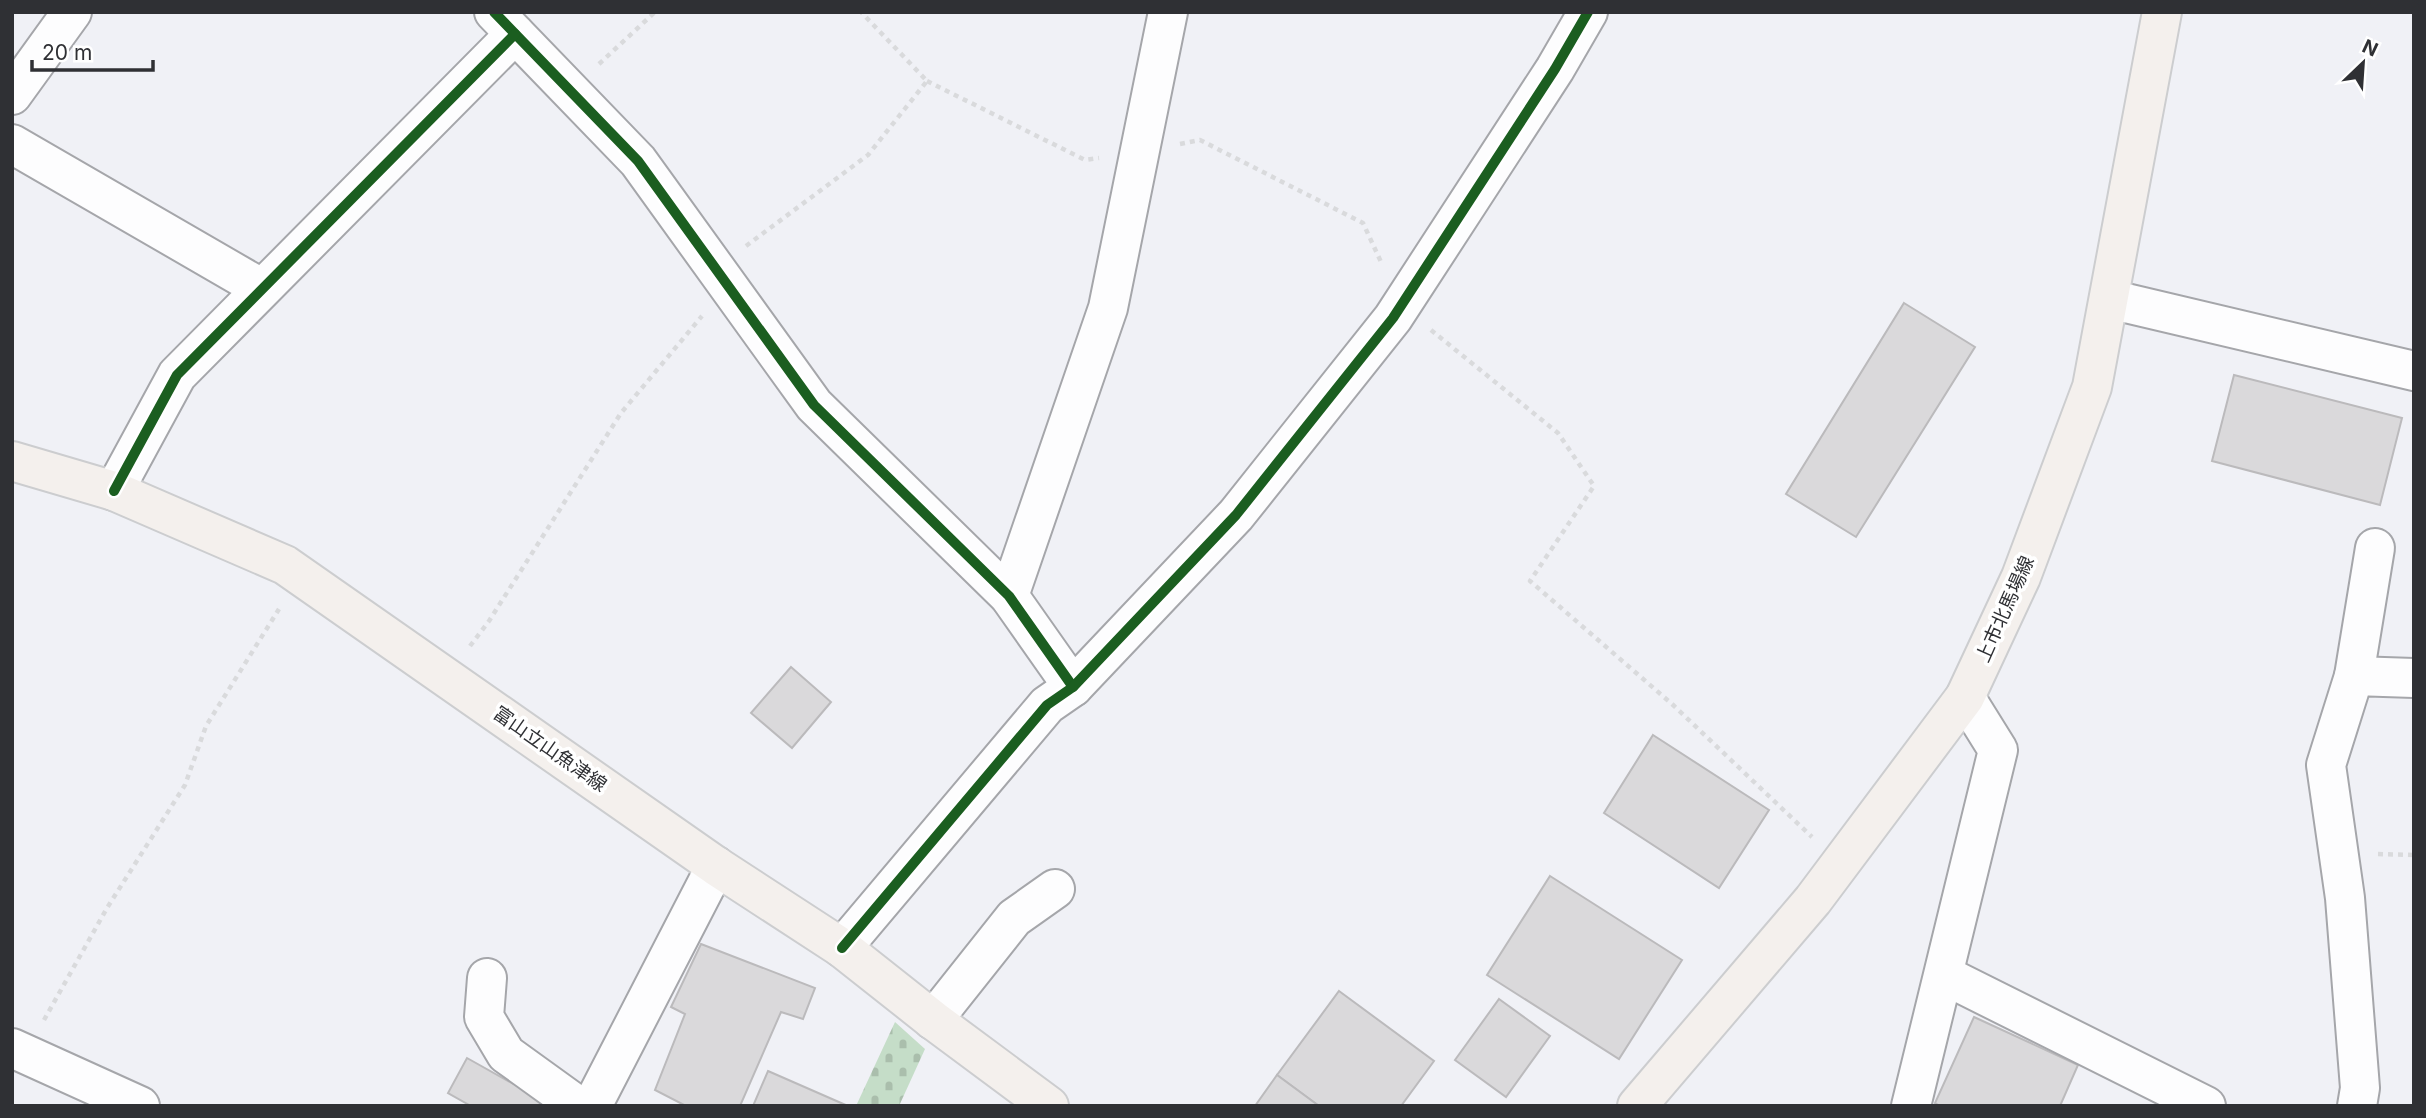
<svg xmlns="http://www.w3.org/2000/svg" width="2426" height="1118" font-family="Inter,'Noto Sans JP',sans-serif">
  <defs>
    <pattern id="cemetery-stones" width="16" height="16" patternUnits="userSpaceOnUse" patternTransform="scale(1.75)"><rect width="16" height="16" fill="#c5ddc8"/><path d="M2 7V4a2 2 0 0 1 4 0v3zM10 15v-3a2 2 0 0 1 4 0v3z" fill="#aabeac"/></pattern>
  </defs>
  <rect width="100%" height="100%" fill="#f0f1f6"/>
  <path fill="url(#cemetery-stones)" d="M895,1022l30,27 -26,57h-43z"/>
  <g fill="#dad9db" stroke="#bbbabc" stroke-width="2">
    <path d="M1904,303l71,44 -119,190 -70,-43z"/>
    <path d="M2234,375l168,43 -22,87 -168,-44z"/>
    <path d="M791,667l40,35 -39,46 -41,-35z"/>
    <path d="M1653,735l116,75 -50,78 -115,-75z"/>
    <path d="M1550,876l132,84 -63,99 -132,-84z"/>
    <path d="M701,944l114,44 -12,31 -22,-7 -41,94h-54l-31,-16 30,-76 -14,-7z"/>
    <path d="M1339,991l95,70 -33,45h-82l-42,-31z"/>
    <path d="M1499,999l51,37 -44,61 -51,-37z"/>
    <path d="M1974,1017l104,48 -18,41h-120l-5,-3z"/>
    <path d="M467,1058l75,42 -3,6h-68l-23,-13z"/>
    <path d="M768,1071l80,35h-95z"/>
    <path d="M1277,1075l42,31h-64z"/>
  </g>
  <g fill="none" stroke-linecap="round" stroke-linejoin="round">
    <defs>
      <g id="minor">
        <path d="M494,12l144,149 176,244 195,191 64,91"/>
        <path d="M12,95l60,-83"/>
        <path d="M12,144l249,144"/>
        <path d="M2109,299l305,72"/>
        <path d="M114,491l63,-116 338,-341"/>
        <path d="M1009,596l99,-288 60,-296"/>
        <path d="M2354,676l21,-128"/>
        <path d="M842,948l205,-243 26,-18 163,-172 157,-197 162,-249 33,-57"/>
        <path d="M1944,975l262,131"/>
        <path d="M487,978l-3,39 22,37 72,52"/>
        <path d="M933,1020l81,-102 41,-29"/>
        <path d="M12,1048l128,58"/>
        <path d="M592,1106l124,-240"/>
        <path d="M1911,1106l87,-356 -33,-53"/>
        <path d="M2357,1106l3,-18 -15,-190 -19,-133 28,-89 60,2"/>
      </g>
      <g id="primary">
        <path d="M12,461l102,30 171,74 431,301 126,82 91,72 116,86"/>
        <path d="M1637,1106l176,-206 152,-203 56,-120 71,-190 70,-375"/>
      </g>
    </defs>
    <use href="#minor" stroke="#a5a6aa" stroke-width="42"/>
    <use href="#primary" stroke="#cccdcf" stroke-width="42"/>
    <g stroke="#d9dadc" stroke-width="4.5" stroke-dasharray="5 5" stroke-linecap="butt">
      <path d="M599,64l56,-52"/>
      <path d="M927,81l158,79 14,-2"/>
      <path d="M1180,144l20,-4 163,83 18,39"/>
      <path d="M746,246l122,-91 59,-74 -66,-69"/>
      <path d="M1431,330l127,103 36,53 -64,95 142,123 140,133"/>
      <path d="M470,646l19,-25 132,-208 81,-97"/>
      <path d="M2378,854l36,1"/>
      <path d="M44,1020l63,-112 78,-123 21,-59 73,-117"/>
    </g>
    <use href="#minor" stroke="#fdfdfe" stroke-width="38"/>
    <use href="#primary" stroke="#f4f0ed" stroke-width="38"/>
    <defs>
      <g id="cycleway">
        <path d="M494,12l144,149 176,244 195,191 64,91"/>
        <path d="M114,491l63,-116 338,-341"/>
        <path d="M842,948l205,-243 26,-18 163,-172 157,-197 162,-249 33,-57"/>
      </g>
    </defs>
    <use href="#cycleway" stroke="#fff" stroke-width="15"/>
    <use href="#cycleway" stroke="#1b5e20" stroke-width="10"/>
  </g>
  <g text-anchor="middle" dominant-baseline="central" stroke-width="7" stroke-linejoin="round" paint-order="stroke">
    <g font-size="19" fill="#2f3034" stroke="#fff">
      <text transform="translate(2005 609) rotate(-66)">上市北馬場線</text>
      <text transform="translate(550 749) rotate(35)">富山立山魚津線</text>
    </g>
  </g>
  <rect width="2426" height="1118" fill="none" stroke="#2f3034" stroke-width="28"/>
  <g transform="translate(2363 63) rotate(25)" stroke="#ffffff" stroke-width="5" paint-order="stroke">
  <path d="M0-5L12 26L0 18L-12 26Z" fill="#2f3034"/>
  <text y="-10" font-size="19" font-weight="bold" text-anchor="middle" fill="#2f3034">N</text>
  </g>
  <path d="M32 60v10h121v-10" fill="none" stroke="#2f3034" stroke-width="3.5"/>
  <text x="42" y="60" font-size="21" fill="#2f3034" stroke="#ffffff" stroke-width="5" paint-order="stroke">20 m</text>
</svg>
